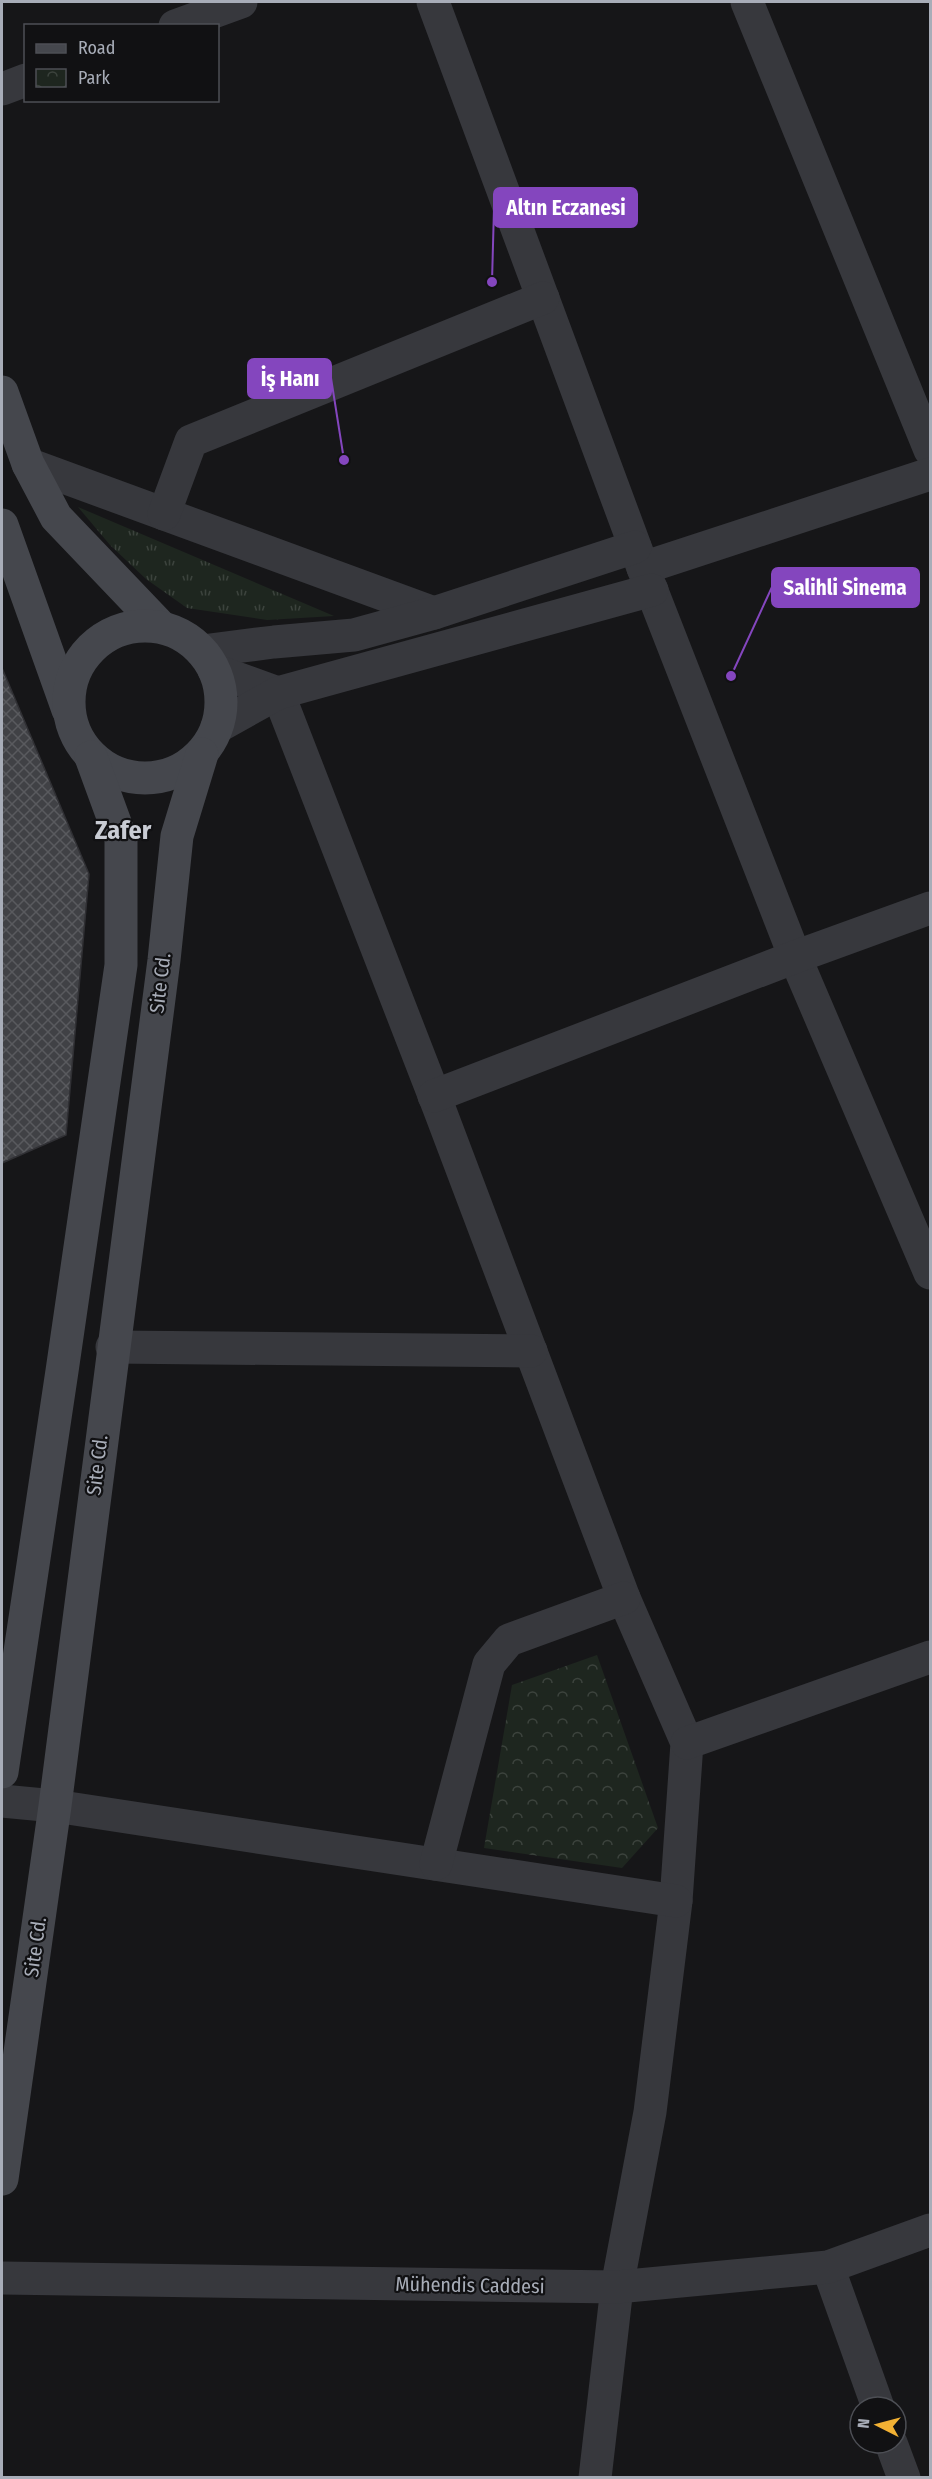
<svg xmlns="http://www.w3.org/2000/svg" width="932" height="2479" font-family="'Fira Sans Condensed',sans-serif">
  <defs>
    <pattern id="grass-tufts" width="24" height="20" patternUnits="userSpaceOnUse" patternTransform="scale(1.5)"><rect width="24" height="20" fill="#1e261f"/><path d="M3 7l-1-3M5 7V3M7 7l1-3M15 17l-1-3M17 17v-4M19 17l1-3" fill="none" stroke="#3c433d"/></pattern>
    <pattern id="park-crowns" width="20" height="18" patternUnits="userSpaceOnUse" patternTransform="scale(1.5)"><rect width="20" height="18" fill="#1e261f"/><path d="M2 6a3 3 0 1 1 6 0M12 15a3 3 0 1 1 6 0" fill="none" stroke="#3c433d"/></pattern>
    <pattern id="building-cross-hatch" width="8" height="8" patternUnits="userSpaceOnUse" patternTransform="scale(1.5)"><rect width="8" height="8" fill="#404145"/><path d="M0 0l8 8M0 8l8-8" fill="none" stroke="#595a5e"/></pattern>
  </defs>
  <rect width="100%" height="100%" fill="#161618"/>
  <path fill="url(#grass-tufts)" d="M78,507l256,109 -67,4 -80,-12 -41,-29 -36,-34z"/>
  <path fill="url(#park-crowns)" d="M597,1655l61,173 -36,40 -138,-20 28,-163z"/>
  <path fill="url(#building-cross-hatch)" stroke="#303034" stroke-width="1.5" d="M2,668l87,206 -23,261 -64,28z"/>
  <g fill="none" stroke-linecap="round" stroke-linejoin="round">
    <g stroke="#37383d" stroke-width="33">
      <path d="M433,2l210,566 152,389 135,316"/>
      <path d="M747,2l183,448"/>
      <path d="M175,26l66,-24"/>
      <path d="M2,89l24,-9"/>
      <path d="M28,464l406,149"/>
      <path d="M164,514l27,-73 352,-143"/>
      <path d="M643,568l287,-94"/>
      <path d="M202,651l72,-9 80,-7 80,-22 201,-66"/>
      <path d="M214,670l64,23 161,415 185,490 63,145 -11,158 -26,211 -33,175 -22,191"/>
      <path d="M217,727l61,-34 374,-103"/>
      <path d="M434,1096l361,-139 135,-49"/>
      <path d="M112,1347l419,4"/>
      <path d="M687,1743l243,-86"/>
      <path d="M2,1801l53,5 621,95"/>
      <path d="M436,1864l53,-200 20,-24 115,-42"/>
      <path d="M828,2267l50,140"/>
      <path d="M2,2278l615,9 211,-20 102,-37"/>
      <path d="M891,2443l13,35"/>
    </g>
    <g stroke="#45474d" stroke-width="33">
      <path d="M2,392l26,72 28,53 105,110"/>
      <path d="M2,525l66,185"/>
      <circle cx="145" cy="702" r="76"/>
      <path d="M2,1772l60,-401 59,-406v-126l-30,-82"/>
      <path d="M2,2179l53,-373 109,-846 13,-124 25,-82"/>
    </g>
  </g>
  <g text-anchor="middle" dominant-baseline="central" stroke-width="4.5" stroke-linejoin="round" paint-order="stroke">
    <g font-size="20" fill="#a8adb8" stroke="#111113">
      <text transform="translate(160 983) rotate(-83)">Site Cd.</text>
      <text transform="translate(97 1465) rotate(-83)">Site Cd.</text>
      <text transform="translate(35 1947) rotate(-82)">Site Cd.</text>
      <text transform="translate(470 2285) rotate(1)">Mühendis Caddesi</text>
    </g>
    <g font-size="26" font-weight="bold" fill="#c9ccd4" stroke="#111113">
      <text x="123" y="830">Zafer</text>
    </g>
  </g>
  <path fill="none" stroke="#8446be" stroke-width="2" d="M492 282L494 208M344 460L331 378M731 676L772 587"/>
  <g fill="#8446be" stroke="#111113" stroke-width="2">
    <circle cx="492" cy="282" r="6"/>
    <circle cx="344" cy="460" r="6"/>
    <circle cx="731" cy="676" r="6"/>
  </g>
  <g fill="#8446be" stroke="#8446be" stroke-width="2">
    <rect x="494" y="188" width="143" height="39" rx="6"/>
    <rect x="248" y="359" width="83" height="39" rx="6"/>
    <rect x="772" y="568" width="147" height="39" rx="6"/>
  </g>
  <g font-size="21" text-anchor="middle" font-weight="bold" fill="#fff">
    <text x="566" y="215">Altın Eczanesi</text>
    <text x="290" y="386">İş Hanı</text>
    <text x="845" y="595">Salihli Sinema</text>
  </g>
  <rect width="932" height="2479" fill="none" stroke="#a8adb8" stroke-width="6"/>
  <rect x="24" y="24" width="195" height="78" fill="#111113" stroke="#4d4f55" stroke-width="1.5"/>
  <rect x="36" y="44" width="30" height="9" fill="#45474d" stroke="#4d4f55" stroke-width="1.5"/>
  <text x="78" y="54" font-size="18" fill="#a8adb8">Road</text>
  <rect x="36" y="69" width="30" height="18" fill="url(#park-crowns)" stroke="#4d4f55" stroke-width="1.5"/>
  <text x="78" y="84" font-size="18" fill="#a8adb8">Park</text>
  <g transform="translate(878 2425) rotate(276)"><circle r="28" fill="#111113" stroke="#4d4f55" stroke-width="1.5"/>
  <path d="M0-4.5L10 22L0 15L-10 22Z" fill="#f2b134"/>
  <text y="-9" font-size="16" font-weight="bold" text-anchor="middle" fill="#a8adb8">N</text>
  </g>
</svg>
